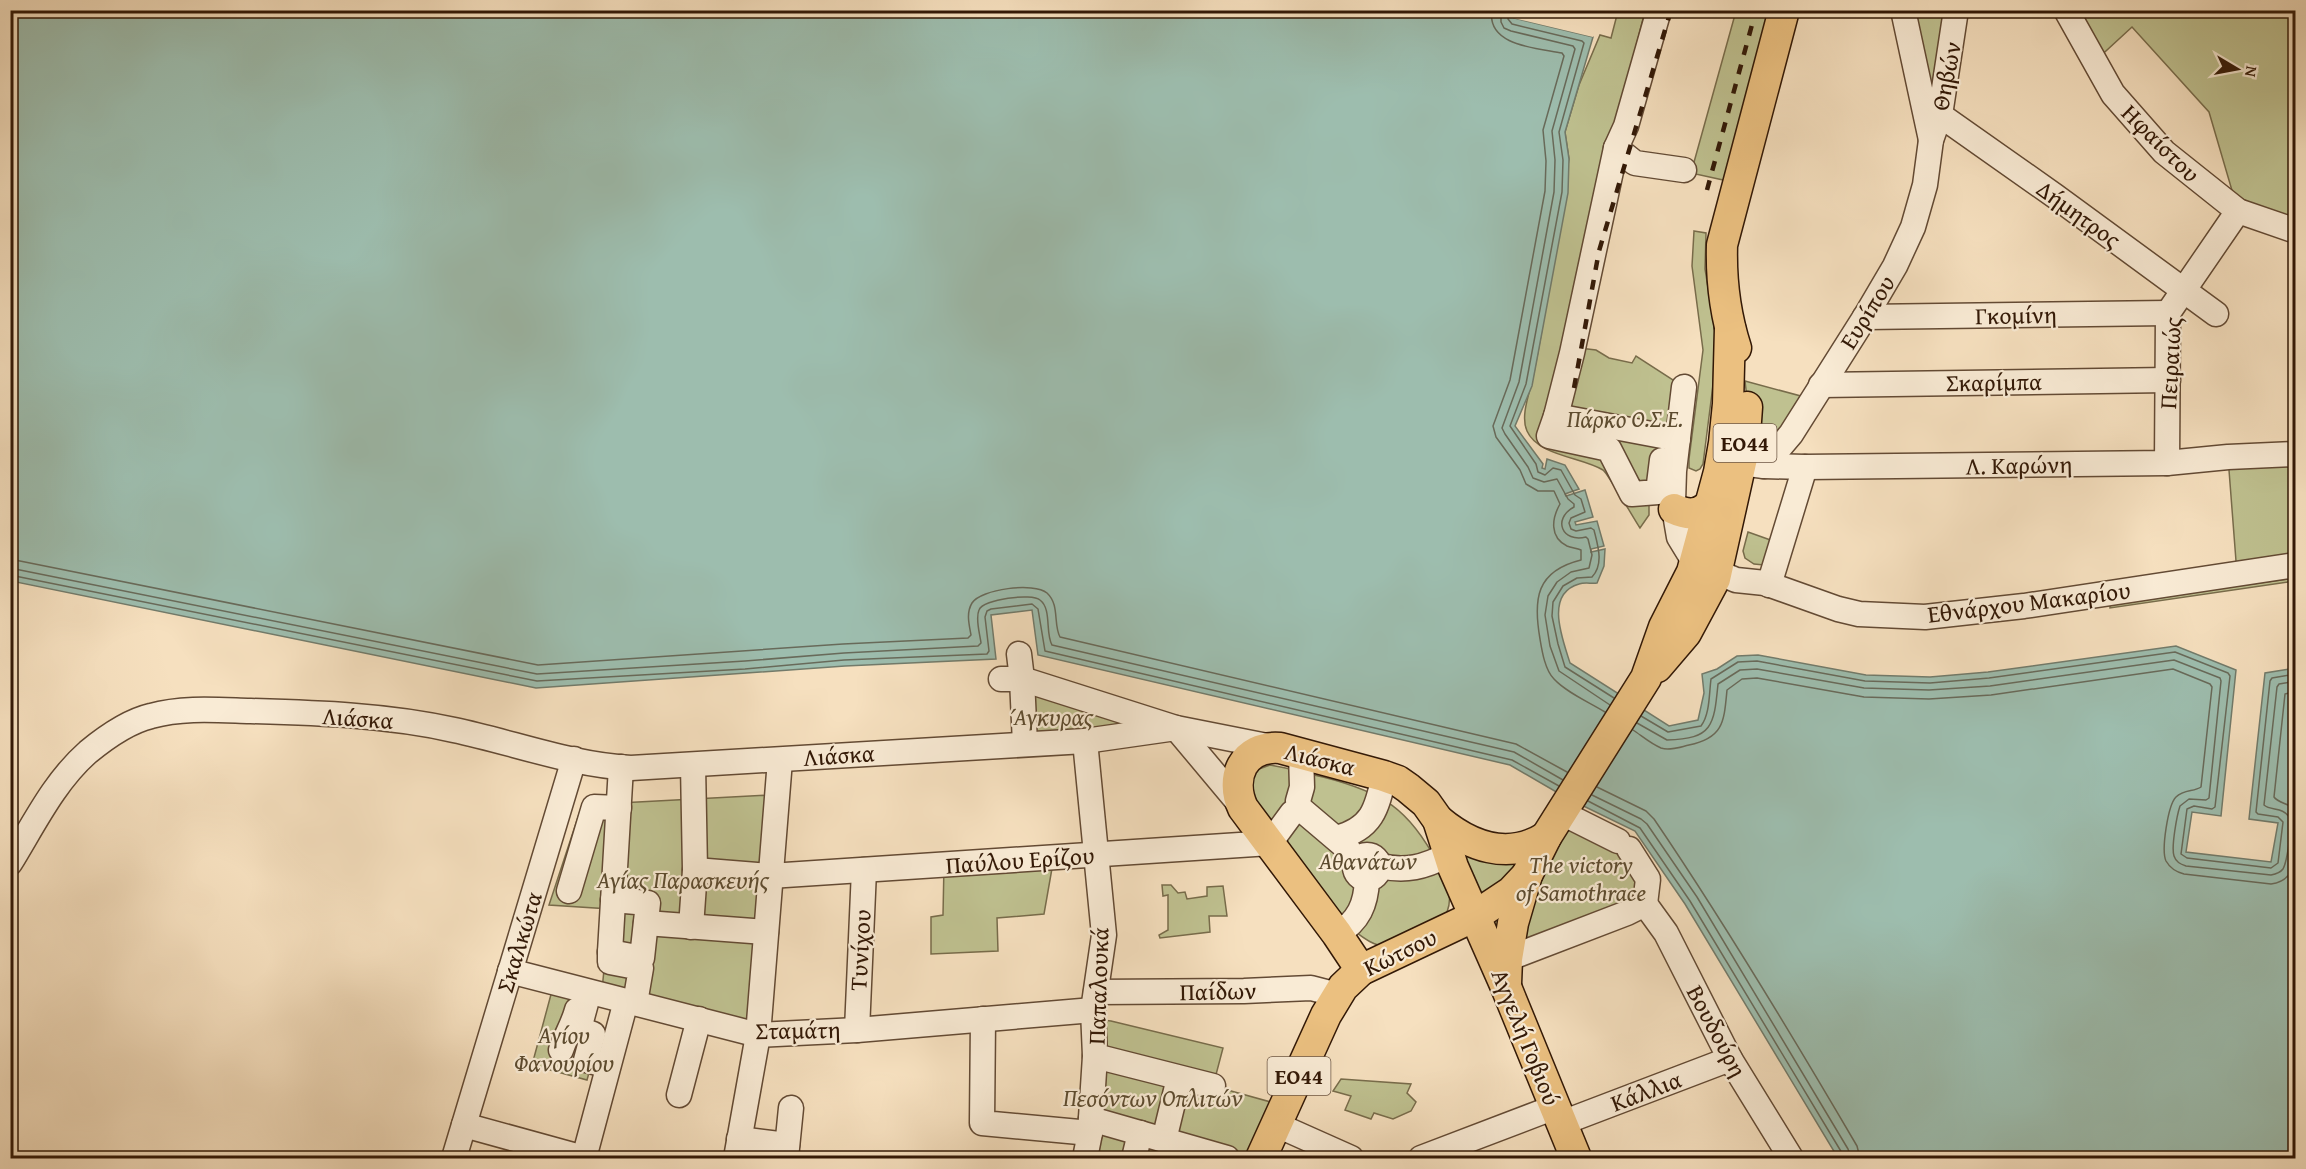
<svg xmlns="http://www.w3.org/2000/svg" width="2306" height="1169" font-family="'Gentium Book Plus',serif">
  <rect width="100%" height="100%" fill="#f6e0bf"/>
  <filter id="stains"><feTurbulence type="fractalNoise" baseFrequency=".00333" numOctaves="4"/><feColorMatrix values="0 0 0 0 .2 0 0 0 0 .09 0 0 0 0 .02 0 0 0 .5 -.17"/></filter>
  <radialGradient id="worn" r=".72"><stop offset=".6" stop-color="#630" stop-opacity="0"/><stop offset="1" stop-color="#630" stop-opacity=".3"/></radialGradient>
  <g fill="#bfc190" stroke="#786c4b" stroke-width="1.5">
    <path d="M1618,11h27l-22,87 -52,249 25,3 13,8 23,5 4,-7 48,31 -35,116v12l-9,13c-6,-9 -33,-56 -37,-58 -21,-13 -65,-14 -76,-39 -7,-15 3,-39 6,-54 15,-72 24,-145 36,-218l-4,-27 14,-47 21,-50 11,3z"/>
    <path d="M1736,11h48l-47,172 -46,-10z"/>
    <path d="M1903,11h65l-13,17 -15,87z"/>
    <path d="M2066,11h229v220l-57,-20 -29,-99 -77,-85 -37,34z"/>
    <path d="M1694,231l12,2 -1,36 10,62 -2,54 -10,79 -3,5 -4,2 -7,-3v-9l14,-109 -11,-84z"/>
    <path d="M1745,381l67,18 -48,67 -20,-17 3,-51z"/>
    <path d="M2295,454v111l-58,9 -9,-117z"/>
    <path d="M1748,532l28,10 -12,23 -10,-1 -9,-6 -2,-7z"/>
    <path d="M2295,578v3l-185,27v-4z"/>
    <path d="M1022,679l107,34 -6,23 -98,8z"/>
    <path d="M1270,765c18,3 35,8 53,12 59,15 86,31 115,87 7,15 16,31 9,48 -1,3 -5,9 -8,11 -3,3 -45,22 -50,23 -13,2 -27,-9 -36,-16l-101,-124v-30l7,-7z"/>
    <path d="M771,795l-23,228 -146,-33 8,-81 -61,-4 33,-100z"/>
    <path d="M1562,813l67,36 16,55 -138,55 -55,-127 46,17z"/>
    <path d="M1054,857l-10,57 -47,4 1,33 -67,3v-37l12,-2 1,-50z"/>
    <path d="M1162,885h9l7,8 7,-1 2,7 20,-3v-9l16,-1 4,30h-18l1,16 -50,6 -1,-3 9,-5v-35l-5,1z"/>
    <path d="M553,987l37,10 -9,31 19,5 -13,47 -55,-15z"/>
    <path d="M1094,1019l17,2 112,27 -10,38 72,20 -24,52h-176z"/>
    <path d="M1341,1079l70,5 -4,9 9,9 -5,9 -18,8 -19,-6 -3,6 -26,-9 6,-14 -18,-5z"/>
  </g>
  <path fill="#9dbdae" stroke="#727b6b" stroke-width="1.5" d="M11,11h1504l-1,7 79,19 -28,95 4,27 -1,34 -36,193 -17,40 28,38 -1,4 3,1 2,-10 18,6 14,24 -14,5 1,2 19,-6 8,27 -18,5 1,3 21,-4 7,25 -13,3v3l14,-3 -1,17 -7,17c-5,1 -12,-1 -18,1 -35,10 -16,56 -9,79l99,63 29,-6 6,-27 -2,-19 15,-5 20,-13 21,-1 108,20 64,2 58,-5 188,-26 60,24 -15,146 -29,-4 -6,40 85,10 7,-39 -29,-4 16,-146 30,-5v490h-457l-153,-254 -50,-73 -70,-34 -55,-32 -472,-110 -6,-45 -41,5 5,44 -151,7 -309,22 -525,-107z"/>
  <path fill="#f6e0bf" d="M1518,10l-1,6 77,18 -1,3 -80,-19 2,-7z"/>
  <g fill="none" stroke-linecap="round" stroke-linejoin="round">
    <g stroke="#686a5a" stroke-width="1.5">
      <path d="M1492,10c-6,36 45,38 70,43l2,3 -21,74 3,31 -1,30 -35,189 -17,46 3,11 24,33 6,14 12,7h16l6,13c-8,14 -11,33 7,42 5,2 10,2 14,4v10c-45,11 -48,39 -41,79 2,12 5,31 14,40 13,14 35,23 51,33"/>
      <path d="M1501,10v12l3,6 7,3 62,15 2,3 -23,82 3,29 -1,32 -35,190 -17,46 3,6 23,33 5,11 11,4 13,-3 11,20 6,5v3c-22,12 -12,36 12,30l2,2 4,16 -3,13 -18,4 -14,10 -9,14 -3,19 5,31 9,25 51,34"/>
      <path d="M1509,10l-1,9 4,5 70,17 2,2 -25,89 4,28 -1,32 -36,192 -16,42 26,38 2,8 7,3 8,-7 8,2 14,25 6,4 4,13 -14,6 -2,5 2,6 5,2 15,-3 3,2c4,16 10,34 -2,47l-15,1 -14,8 -10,16 -1,14 6,28 7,23 49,31"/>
      <path d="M10,559l528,106 305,-21 125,-6 3,-3c-2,-11 -5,-22 1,-32 9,-14 62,-21 75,-10 13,12 6,31 13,44l456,107 51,28"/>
      <path d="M10,568l527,106 208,-13 99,-8 134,-7 3,-3c-1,-9 -6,-24 -2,-33 4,-11 53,-17 61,-10 12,9 5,33 12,45l462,107 49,28"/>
      <path d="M10,575l527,106 208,-12 99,-9 143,-6 2,-3 -4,-34 2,-6 4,-2 41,-5 6,5 7,42 467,109 47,26"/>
      <path d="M2296,691l-11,3 -11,103c4,6 16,7 22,13"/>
      <path d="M1641,716l27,16 33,-6c9,-12 8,-32 10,-47l27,-17 19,-1 108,20 65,2 59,-5 186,-26 53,21 2,3 -15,131 -3,2 -18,-3 -7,3 -6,45 6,4 84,10 7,-5 5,-41 -5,-5 -20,-3 -2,-2 14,-131 2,-3 24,-4"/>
      <path d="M1637,723l30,17c46,-1 47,-15 51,-56l22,-14 17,-1 107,19 65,2 61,-4 184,-26 46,18 1,3 -12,117 -3,2 -17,-1 -9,7c-3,9 -9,41 -6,50 2,6 6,8 12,10l85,9c5,-1 9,-2 12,-6 4,-7 10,-45 6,-52 -6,-10 -18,-6 -25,-12l13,-118 2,-3 17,-3"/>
      <path d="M1633,730c9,6 18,14 28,18 9,3 19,-1 28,-3 35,-7 35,-24 38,-55l15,-11 15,-1 107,19 65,2 62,-4 182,-26 37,15 2,3 -11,100c-7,5 -17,2 -25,10 -8,8 -15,53 -10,64 4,7 10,11 18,13l87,10c17,-2 22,-13 25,-29"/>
      <path d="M1597,787l49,24 8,8c72,106 138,216 203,327l3,12"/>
      <path d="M1592,795l49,24 6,5 50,73 151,252 3,9"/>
      <path d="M1588,801l52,27 50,73 152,252 1,5"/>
    </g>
    <defs>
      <g id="minor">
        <path d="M1659,10l-33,116 -10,22 19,15 49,7"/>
        <path d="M1903,10l28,130"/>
        <path d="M2066,10l47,84 51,58 74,59 58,20"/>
        <path d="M1940,115l115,81 161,118"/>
        <path d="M1616,148l-44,205 -16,63 -7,20 60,13 23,45 26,-2 4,-32"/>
        <path d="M1865,317l303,-4"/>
        <path d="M1821,385l347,-5"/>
        <path d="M1684,387l-10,84 -1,31 6,35 11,18 27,17 19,8 29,3 73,26 21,5 66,3 99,-11 272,-41"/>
        <path d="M1556,416l122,23"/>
        <path d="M1741,463l23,3 41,1 362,-4 61,-6 68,-3"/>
        <path d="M2167,463l1,-150 70,-102"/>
        <path d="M1764,466l27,-32 74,-117 30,-51 18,-39 12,-42 6,-45 9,-25 16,-105"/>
        <path d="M1769,585l36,-118"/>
        <path d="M1019,654l3,25 3,65"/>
        <path d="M1001,679h21l154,49 67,80"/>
        <path d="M1085,741l19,194 -11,75 2,46 -5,77 -5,25"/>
        <path d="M693,765l2,105"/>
        <path d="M1298,801l4,-14 -1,-33"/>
        <path d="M1302,810l46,39"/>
        <path d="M1562,813l56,28"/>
        <path d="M1336,838c36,-9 41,-29 48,-62"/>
        <path d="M1629,849l19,30 -3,25"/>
        <circle cx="1367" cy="867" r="12"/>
        <path d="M10,863c24,-39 44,-81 78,-111 17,-14 42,-31 63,-36 32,-9 66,-6 99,-5 68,2 137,4 204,19 58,12 117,35 177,38l454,-27 91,-13 101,20"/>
        <path d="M1380,866c26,6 44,1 68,-11"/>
        <path d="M569,891l25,-84 25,1"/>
        <path d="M613,900l35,3 -6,55 -32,-6v10l31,6 -6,35"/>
        <path d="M646,923l120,9"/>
        <path d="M691,927l4,-57 75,6 500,-33 22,-30"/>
        <path d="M1337,934c22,-13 29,-30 30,-54"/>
        <path d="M610,952l11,-185"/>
        <path d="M1507,959l120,-46 18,-9 21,29 64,126 61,99"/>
        <path d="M510,971l248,64 99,-5 236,-20"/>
        <path d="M589,992l-10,37 14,5 -7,26 22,6"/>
        <path d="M1096,992l148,-1 67,-3 27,7"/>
        <path d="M983,1019l-1,104 108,10"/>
        <path d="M857,1030l7,-160"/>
        <path d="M561,1050c5,-15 12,-25 16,-40"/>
        <path d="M1095,1056l118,30"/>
        <path d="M679,1095l20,-76"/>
        <path d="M1091,1119l136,39"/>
        <path d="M1562,1123l168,-64"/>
        <path d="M464,1125l120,33"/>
        <path d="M1277,1125l74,33"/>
        <path d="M739,1139l48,6"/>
        <path d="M1164,1140l15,-62"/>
        <path d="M454,1158l120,-399"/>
        <path d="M584,1158l42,-157"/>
        <path d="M736,1158l22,-123 22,-275"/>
        <path d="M786,1158l5,-50"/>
        <path d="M1134,1158l6,-25"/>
        <path d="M1421,1158l134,-51"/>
      </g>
      <g id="major">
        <path d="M1736,348c-11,-34 -15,-68 -14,-103l62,-235"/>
        <path d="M1674,509c15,7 25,6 37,-5"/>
        <path d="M1657,667l29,-34 29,-54 29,-130 3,-42"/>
        <path d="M1438,820c31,26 70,41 108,17"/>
        <path d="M1361,970l-24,-36 -94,-126c-14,-30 0,-63 37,-60l104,28 14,5 10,7 18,15 12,17 15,47 53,120 70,171"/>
        <path d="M1506,984l1,-25 6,-36 14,-48 19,-38 100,-159 18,-51 28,-55 27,-100 5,-29 4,-39 2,-76"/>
        <path d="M1261,1158l65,-143 17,-28 18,-17 114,-54 36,-24 16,-17"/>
      </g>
    </defs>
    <use href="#minor" stroke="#634a34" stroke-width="27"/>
    <use href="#major" stroke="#321806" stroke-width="33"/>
    <use href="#minor" stroke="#f9ebd5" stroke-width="24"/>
    <use href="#major" stroke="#ebc080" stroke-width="30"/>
    <g stroke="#321806" stroke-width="4.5" stroke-dasharray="10 10" stroke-linecap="butt">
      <path d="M1707,190l49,-180"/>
      <path d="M1574,388l25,-137 72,-241"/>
    </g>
  </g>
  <g text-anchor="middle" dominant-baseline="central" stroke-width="4.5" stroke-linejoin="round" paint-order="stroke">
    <g fill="#f9ebd5" stroke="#6e5744" stroke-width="1.5">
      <rect x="1713.5" y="424" width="63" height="38" rx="4.5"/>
      <rect x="1267.5" y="1057" width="63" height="38" rx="4.5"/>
    </g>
    <g font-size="22" font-weight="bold" fill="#321806">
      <text x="1745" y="443">ΕΟ44</text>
      <text x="1299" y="1076">ΕΟ44</text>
    </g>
    <g font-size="24" fill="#321806" stroke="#f9ebd5">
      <text transform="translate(1946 76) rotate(-79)">Θηβών</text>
      <text transform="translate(2161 143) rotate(45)">Ηφαίστου</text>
      <text transform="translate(2079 214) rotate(36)">Δήμητρος</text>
      <text transform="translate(1867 312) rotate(-58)">Ευρίπου</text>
      <text transform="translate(2016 315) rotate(-1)">Γκομίνη</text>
      <text transform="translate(2170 363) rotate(-87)">Πειραιώς</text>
      <text transform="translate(1994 382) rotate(-1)">Σκαρίμπα</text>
      <text transform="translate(2019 465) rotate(-1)">Λ. Καρώνη</text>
      <text transform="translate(2029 602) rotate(-7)">Εθνάρχου Μακαρίου</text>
      <text transform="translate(358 718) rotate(4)">Λιάσκα</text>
      <text transform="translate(839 755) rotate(-4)">Λιάσκα</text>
      <text transform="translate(1320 759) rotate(14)">Λιάσκα</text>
      <text transform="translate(1020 860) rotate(-4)">Παύλου Ερίζου</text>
      <text transform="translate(519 942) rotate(-73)">Σκαλκώτα</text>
      <text transform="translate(860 950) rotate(-87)">Τυνίχου</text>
      <text transform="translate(1400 952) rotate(-26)">Κώτσου</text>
      <text transform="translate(1098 986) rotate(-88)">Παπαλουκά</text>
      <text transform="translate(1218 991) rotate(-1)">Παίδων</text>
      <text transform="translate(798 1030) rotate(-1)">Σταμάτη</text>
      <text transform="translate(1717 1031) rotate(62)">Βουδούρη</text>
      <text transform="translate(1526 1037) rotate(68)">Αγγελή Γοβιού</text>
      <text transform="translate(1646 1091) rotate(-21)">Κάλλια</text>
    </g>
    <g font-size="24" font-style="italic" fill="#5c4b2f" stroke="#f9ebd5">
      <text x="1625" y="418">Πάρκο Ο.Σ.Ε.</text>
      <text x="1052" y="716">Άγκυρας</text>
      <text x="1368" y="860">Αθανάτων</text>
      <text x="1581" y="864">The victory<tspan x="1581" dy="28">of Samothrace</tspan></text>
      <text x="683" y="879">Αγίας Παρασκευής</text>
      <text x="564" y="1034">Αγίου<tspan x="564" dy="28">Φανουρίου</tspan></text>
      <text x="1153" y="1097">Πεσόντων Οπλιτών</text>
    </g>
  </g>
  <rect width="2306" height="1169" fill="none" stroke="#f6e0bf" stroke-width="36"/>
  <rect x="12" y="12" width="2282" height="1145" fill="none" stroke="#321806" stroke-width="3"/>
  <rect x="18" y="18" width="2270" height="1133" fill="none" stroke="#321806" stroke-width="1.5"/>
  <g transform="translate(2237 69) rotate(100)" stroke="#f9ebd5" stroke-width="4.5" paint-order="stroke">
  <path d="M0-4.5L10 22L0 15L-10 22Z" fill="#321806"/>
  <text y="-9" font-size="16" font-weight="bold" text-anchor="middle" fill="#321806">N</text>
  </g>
  <rect width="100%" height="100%" filter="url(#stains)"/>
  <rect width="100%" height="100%" fill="url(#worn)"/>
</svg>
